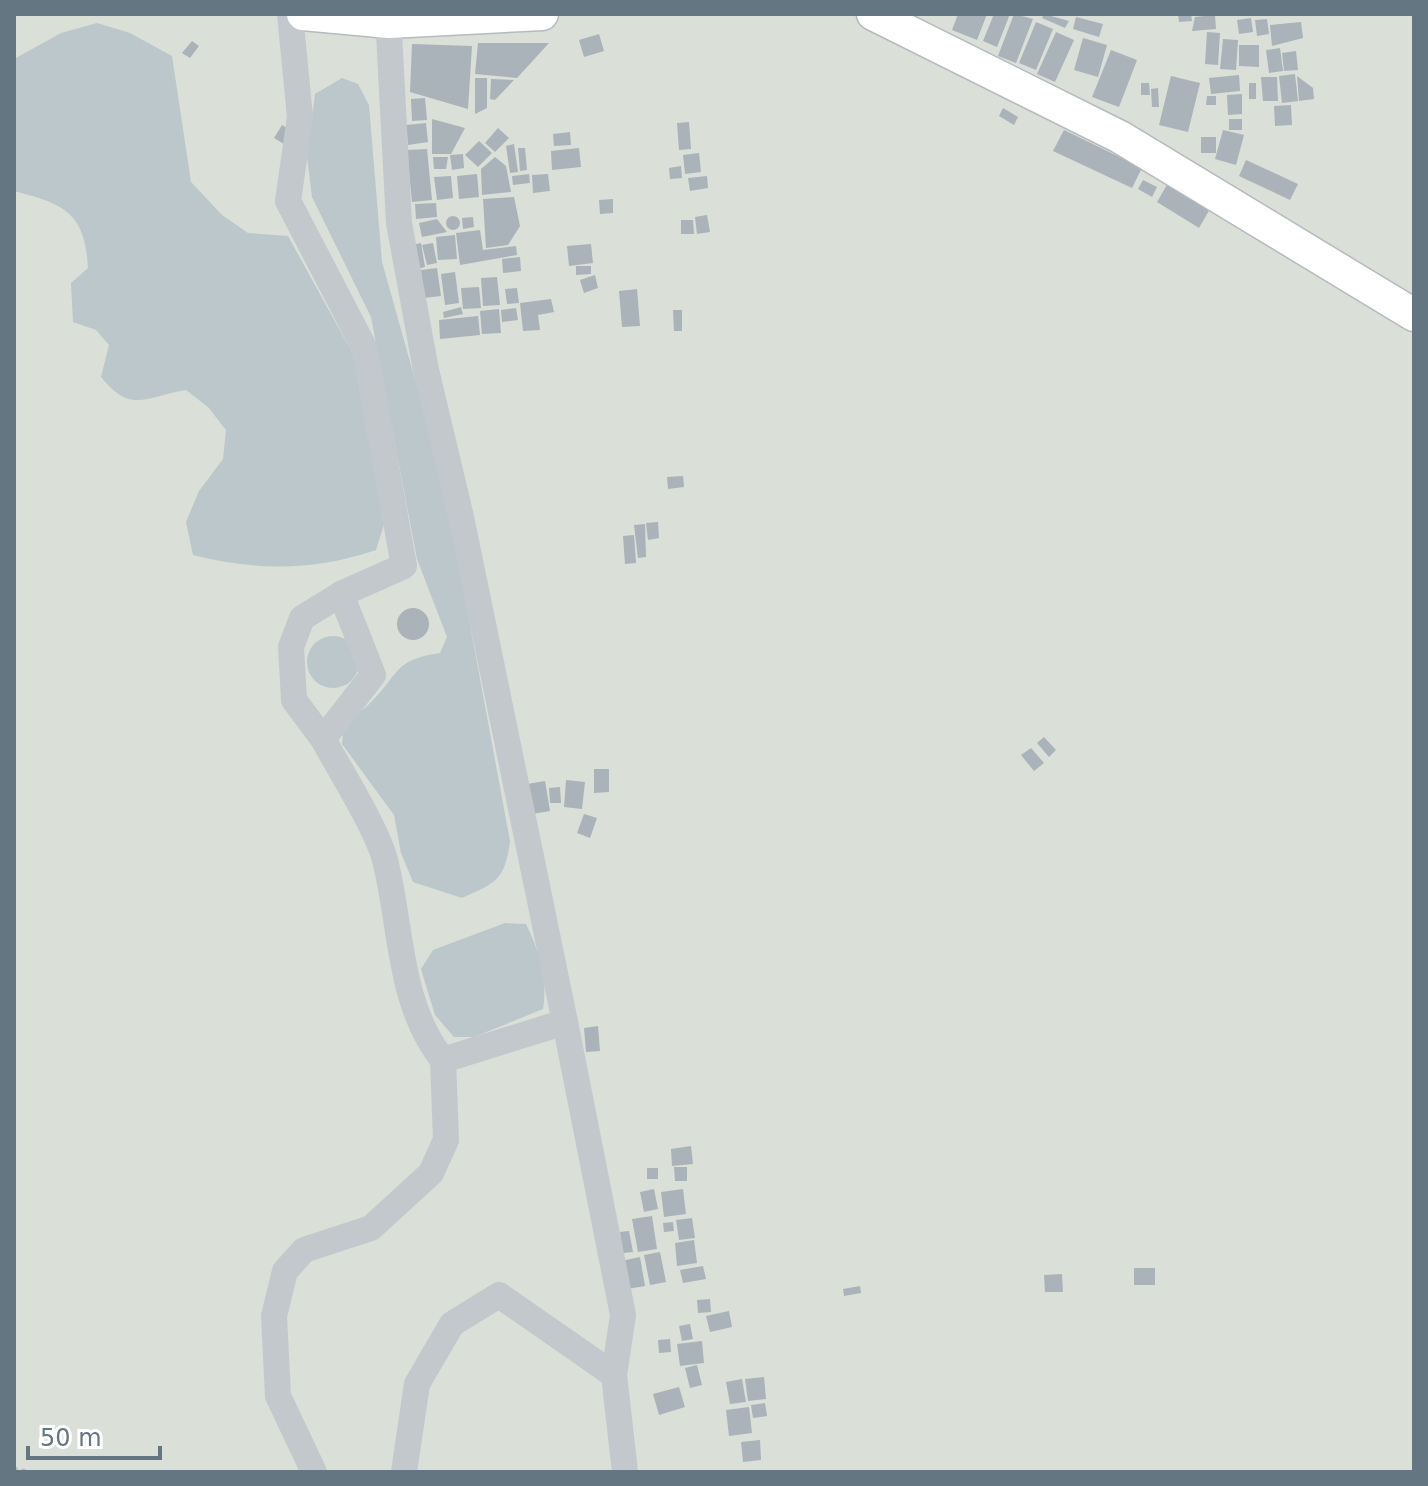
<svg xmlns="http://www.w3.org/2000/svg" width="1428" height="1486" font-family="'DejaVu Sans',sans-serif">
  <rect width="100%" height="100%" fill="#fafaf8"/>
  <rect fill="#dadfd7" x="14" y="14" width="1400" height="1458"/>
  <g fill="#bbc7cb">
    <path d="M97,23l33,10 42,23 19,126 31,33 26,18 40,3 65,118 31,170 -8,26c-62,21 -120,21 -183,5l-7,-33 13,-31 24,-32 3,-29 -18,-23 -22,-17c-41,7 -55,24 -85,-13l8,-32 -13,-15 -23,-8 -2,-39 17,-15c-3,-56 -24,-64 -74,-77v-132l47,-26z"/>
    <path d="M342,78l16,6 11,21 13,157 43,153 33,145 52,281c-5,39 -14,42 -48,57l-49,-16 -12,-29 -7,-38 -52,-71 2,-20c9,-8 22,-15 30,-25 27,-28 21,-39 66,-46l7,-16 -30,-78 -46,-242 -59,-120 -5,-40 8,-63z"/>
    <circle cx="333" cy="662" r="26"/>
    <path d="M505,923l21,1c13,27 22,55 17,85l-69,28h-20l-19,-22 -14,-46 12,-19z"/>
  </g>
  <g fill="#aab3b9">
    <path d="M958,14h29l-10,26 -25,-10z"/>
    <path d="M994,14h16l-13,33 -14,-6z"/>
    <path d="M1014,14l19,5 -17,44 -18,-7z"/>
    <path d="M1044,14l25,7 -4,7 -23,-10z"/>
    <path d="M1178,14h13l1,7 -13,1z"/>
    <path d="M1215,15l1,14 -24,2 3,-14z"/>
    <path d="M1076,17l27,7 -4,13 -26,-8z"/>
    <path d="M1251,18l2,14 -14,2 -2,-14z"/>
    <path d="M1267,19l2,15 -12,2 -2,-16z"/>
    <path d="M1036,22l17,7 -17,41 -17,-7z"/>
    <path d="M1301,22l2,16 -31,8 -2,-21z"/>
    <path d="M1056,32l18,8 -19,42 -18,-8z"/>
    <path d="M1207,32l13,1 -2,32 -13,-1z"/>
    <path d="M599,34l5,17 -20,6 -5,-17z"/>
    <path d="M1083,38l24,7 -9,32 -24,-7z"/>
    <path d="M1223,39l15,1 -2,30 -16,-1z"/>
    <path d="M192,41l7,5 -9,12 -8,-5z"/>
    <path d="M478,43h71l-32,35 -42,-4z"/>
    <path d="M412,44l60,2 -4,63 -58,-17z"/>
    <path d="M1239,45h20v22l-20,-1z"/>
    <path d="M1280,48l3,23 -14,2 -3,-23z"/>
    <path d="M1111,50l26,10 -18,47 -27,-10z"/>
    <path d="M1296,51l2,19 -14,1 -2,-18z"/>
    <path d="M1295,74l3,27 -16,2 -3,-27z"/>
    <path d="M1239,75l1,16 -29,3 -2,-16z"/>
    <path d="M1171,76l29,7 -12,49 -29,-7z"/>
    <path d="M1297,76l16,12 1,11 -15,2z"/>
    <path d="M1261,77h16l1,24h-15z"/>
    <path d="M475,78h12v30l-12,6z"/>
    <path d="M491,79l23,1 -19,20 -5,-1z"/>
    <path d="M1141,83h8l1,12h-9z"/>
    <rect x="1249" y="83" width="7" height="16"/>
    <path d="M1158,88l1,19h-7l-1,-18z"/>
    <path d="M1242,94v20l-14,1 -1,-20z"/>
    <path d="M1207,96h9v9h-10z"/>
    <path d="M425,98l2,22 -15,1 -1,-22z"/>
    <path d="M1291,105l1,20 -17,1 -1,-20z"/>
    <path d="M1003,108l15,9 -4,8 -15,-9z"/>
    <path d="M432,119l33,9 -14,26h-19z"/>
    <rect x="1229" y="119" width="13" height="11"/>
    <path d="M689,122l2,27 -12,1 -2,-27z"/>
    <path d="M426,123l2,19 -20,3 -2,-20z"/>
    <path d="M282,125l10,6 -8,13 -10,-6z"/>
    <path d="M498,128l11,10 -14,14 -10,-9z"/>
    <path d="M1064,130l78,38 -10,20 -79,-37z"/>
    <path d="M1223,130l21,5 -8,30 -21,-6z"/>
    <path d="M570,132l1,13 -17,1 -1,-12z"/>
    <rect x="1201" y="137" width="15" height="16"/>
    <path d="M479,141l13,12 -14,14 -13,-12z"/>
    <path d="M514,144l4,28 -8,1 -4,-27z"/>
    <path d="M518,148h7l2,22 -7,1z"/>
    <path d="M579,148l2,19 -29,3 -1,-19z"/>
    <path d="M427,149l5,51 -20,2 -5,-52z"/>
    <path d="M699,153l2,19 -16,2 -2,-19z"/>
    <path d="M463,154l1,14 -12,2 -2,-15z"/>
    <path d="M433,157h15l-2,12h-12z"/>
    <path d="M495,157l11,9 5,26 -29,3 -1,-26z"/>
    <path d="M1246,160l52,24 -8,16 -51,-24z"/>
    <path d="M681,166l1,12 -12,1 -1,-11z"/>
    <path d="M477,174l2,23 -20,2 -2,-23z"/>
    <path d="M529,174l1,9 -17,2 -1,-9z"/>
    <path d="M548,174l2,17 -17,2 -1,-18z"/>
    <path d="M451,176l2,22 -16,2 -3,-23z"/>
    <path d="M707,176l1,12 -18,3 -2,-13z"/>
    <path d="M1143,180l14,7 -5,10 -14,-8z"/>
    <path d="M1168,183l42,26 -11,19 -42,-26z"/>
    <path d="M514,197l6,29 -12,19 -22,3 -3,-49z"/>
    <path d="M613,199v14l-13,1 -1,-14z"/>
    <path d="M436,203l1,14 -21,2 -1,-15z"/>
    <path d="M707,215l3,17 -13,2 -2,-17z"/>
    <circle cx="453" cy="223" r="7"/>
    <path d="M473,217l1,10 -11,2 -1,-11z"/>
    <path d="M437,219l10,13 -25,5 -3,-14z"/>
    <path d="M681,220h12l1,14h-13z"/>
    <path d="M480,230l3,20 33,-4 1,9 -57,10 -4,-32z"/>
    <path d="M455,235l2,24 -19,1 -2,-23z"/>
    <path d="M421,243l4,24 -8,2 -5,-24z"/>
    <path d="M433,243l4,20 -10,2 -5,-20z"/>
    <path d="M591,244l2,19 -24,3 -2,-20z"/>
    <path d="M520,257l1,14 -18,2 -1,-14z"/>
    <path d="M576,266h15v8l-15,1z"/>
    <path d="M437,268l4,28 -17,2 -3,-28z"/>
    <path d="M455,272l4,31 -14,2 -4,-31z"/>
    <path d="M595,275l3,13 -14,5 -4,-13z"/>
    <path d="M497,277l3,28 -17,1 -2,-28z"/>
    <path d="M479,287l2,21 -18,1 -2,-21z"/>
    <path d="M517,288l2,15 -12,1 -2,-15z"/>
    <path d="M637,289l3,37 -18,1 -3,-36z"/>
    <path d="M551,299l3,13 -16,3 2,15 -17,1 -3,-28z"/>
    <path d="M461,307l2,7 -19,4 -1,-6z"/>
    <path d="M516,308l2,12 -16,2 -1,-12z"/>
    <path d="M499,309l2,24 -19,1 -2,-23z"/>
    <path d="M673,310h9v21h-8z"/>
    <path d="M478,316l2,19 -40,4 -1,-19z"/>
    <path d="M683,476l1,11 -16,2 -1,-12z"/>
    <path d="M658,522l1,16 -11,2 -2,-17z"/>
    <path d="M645,524l1,33 -8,1 -4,-33z"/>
    <path d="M634,535l2,28 -11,1 -2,-28z"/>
    <circle cx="413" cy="624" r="16"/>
    <path d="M1044,737l12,13 -7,7 -12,-14z"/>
    <path d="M1031,748l13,15 -10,8 -13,-16z"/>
    <path d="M594,769h15v23l-15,1z"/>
    <path d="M566,780l19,2 -3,27 -18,-2z"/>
    <path d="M545,781l5,30 -18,3 -5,-30z"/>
    <path d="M560,787l1,16h-11l-1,-15z"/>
    <path d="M584,814l13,4 -7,20 -13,-5z"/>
    <path d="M598,1026l2,25 -14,1 -2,-24z"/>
    <path d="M691,1146l2,18 -21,2 -1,-17z"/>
    <path d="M674,1167h13v14h-12z"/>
    <rect x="647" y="1168" width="11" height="11"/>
    <path d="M654,1189l4,20 -14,3 -4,-20z"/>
    <path d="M683,1189l3,25 -22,3 -3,-25z"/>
    <path d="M652,1216l5,33 -19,3 -6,-33z"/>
    <path d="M692,1218l3,20 -16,2 -3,-20z"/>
    <path d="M673,1222l1,9 -10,1 -1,-9z"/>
    <path d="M629,1231l4,21 -10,1 -3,-21z"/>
    <path d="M694,1240l3,23 -20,3 -2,-23z"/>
    <path d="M660,1252l6,30 -16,3 -6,-30z"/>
    <path d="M640,1257l5,29 -18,3 -6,-28z"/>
    <path d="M703,1266l3,13 -23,4 -3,-13z"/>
    <rect x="1134" y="1268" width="21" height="17"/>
    <path d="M1062,1274l1,18h-18l-1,-17z"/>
    <path d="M860,1286l1,7 -17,3 -1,-7z"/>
    <path d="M710,1299l1,13 -13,1 -1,-13z"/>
    <path d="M729,1311l3,16 -22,5 -4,-16z"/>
    <path d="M690,1324l3,15 -11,2 -3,-15z"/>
    <path d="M670,1339l1,13 -12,1 -1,-13z"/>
    <path d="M702,1341l2,22 -24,3 -3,-22z"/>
    <path d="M697,1365l5,20 -12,3 -5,-20z"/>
    <path d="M764,1377l2,22 -18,2 -3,-22z"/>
    <path d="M742,1379l4,23 -16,2 -4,-22z"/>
    <path d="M679,1387l6,20 -26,8 -6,-21z"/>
    <path d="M765,1403l2,13 -14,2 -2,-13z"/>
    <path d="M749,1407l3,26 -23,3 -3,-26z"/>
    <path d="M760,1440l1,20 -18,2 -2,-20z"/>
  </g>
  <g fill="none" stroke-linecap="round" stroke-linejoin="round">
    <defs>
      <g id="major">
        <path d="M303,14l86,8 153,-8"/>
        <path d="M873,14l247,123 294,178"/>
      </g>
    </defs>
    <use href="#major" stroke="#b5babe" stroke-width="35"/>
    <path stroke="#bbbfc2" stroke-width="3" stroke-dasharray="4 4" stroke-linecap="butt" d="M14,1468l18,4"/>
    <g stroke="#c3c8cc" stroke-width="26">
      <path d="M290,14l10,103 -12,84 77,148 39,217 -63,28 32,81 -50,64c17,31 54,90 62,121 17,67 13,144 58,200"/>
      <path d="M323,739l-29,-39 -3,-53 11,-29 39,-24"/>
      <path d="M614,1375l11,97"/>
      <path d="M314,1472l-36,-76 -4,-80 11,-45 19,-21 67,-22 60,-55 15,-33 -3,-80 122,-38 -104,-505 -35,-147 -27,-147 -11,-209"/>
      <path d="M404,1472l13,-88 35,-60 47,-29 115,80 9,-60 -58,-293"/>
    </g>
    <use href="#major" stroke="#fff" stroke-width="32"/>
  </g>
  <rect width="1428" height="1486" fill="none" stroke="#657683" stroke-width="32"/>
  <path d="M28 1446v12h132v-12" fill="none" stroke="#657683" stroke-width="4"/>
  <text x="40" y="1446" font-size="24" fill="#657683" stroke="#ffffff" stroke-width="6" paint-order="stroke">50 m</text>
</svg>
